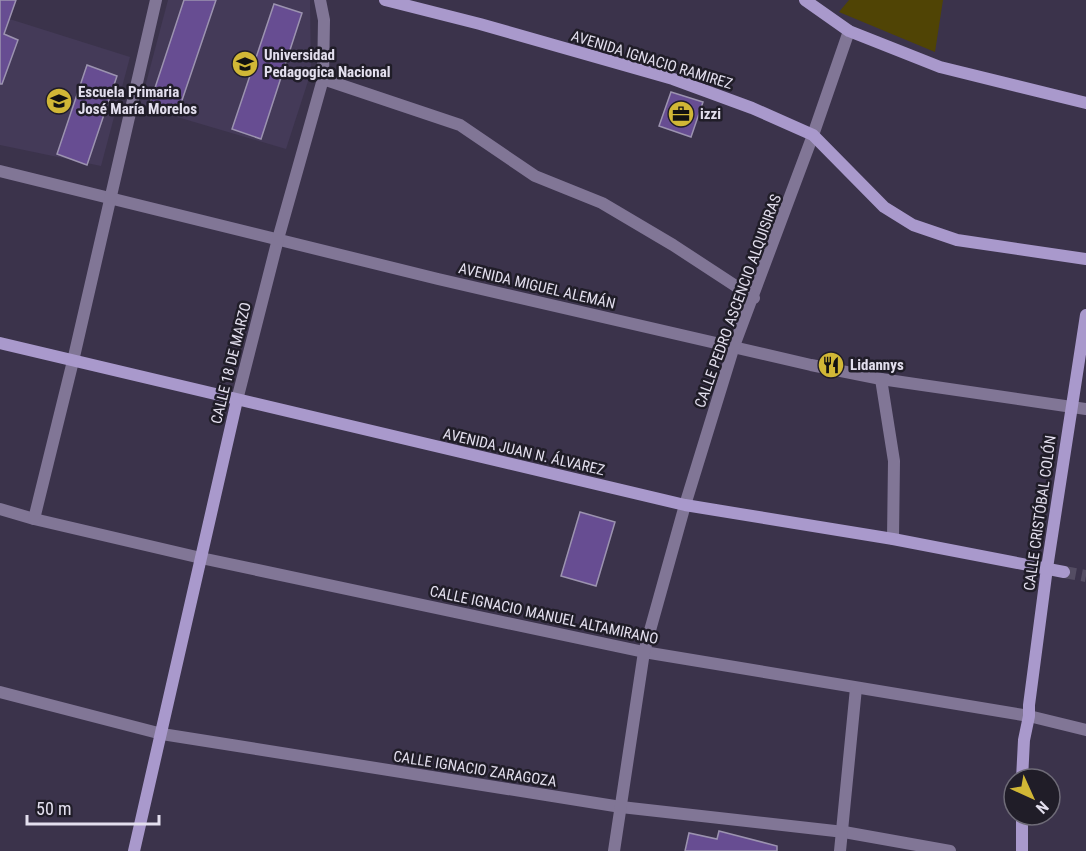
<svg xmlns="http://www.w3.org/2000/svg" width="1086" height="851" font-family="'Roboto Condensed',sans-serif">
  <rect width="100%" height="100%" fill="#3b334b"/>
  <g fill="#443a58">
    <path d="M168,0h142l1,72 -25,77 -146,-43z"/>
    <path d="M0,16l130,41 -29,109 -101,-21z"/>
  </g>
  <path fill="#504405" d="M849,0h94l-8,52 -96,-40z"/>
  <g fill="#674d92" stroke="#9c93b0" stroke-width="1.5">
    <path d="M0,0h16l-12,34 14,6 -16,44h-2z"/>
    <path d="M184,0h32l-39,115 -28,-9z"/>
    <path d="M274,4l28,9 -41,126 -29,-10z"/>
    <path d="M87,65l30,11 -30,89 -30,-11z"/>
    <path d="M671,92l32,10 -12,35 -32,-11z"/>
    <path d="M580,512l35,10 -19,64 -35,-10z"/>
    <path d="M719,831l58,15v5h-92l4,-18 28,6z"/>
  </g>
  <g fill="none" stroke-linecap="round" stroke-linejoin="round">
    <path stroke="#544d63" stroke-width="12" stroke-dasharray="12 6" stroke-linecap="butt" d="M1064,572l22,4"/>
    <g stroke="#817696" stroke-width="12">
      <path d="M323,79l137,46 75,51 67,27 71,42 81,53"/>
      <path d="M0,171l438,108 373,86 70,14 205,30"/>
      <path d="M881,379l13,82 -1,78"/>
      <path d="M237,400l41,-161 45,-160 1,-59 -4,-20"/>
      <path d="M0,509l34,10 167,39 443,94 385,64 57,14"/>
      <path d="M34,519l39,-158 83,-361"/>
      <path d="M0,692l162,42 459,73 223,25 106,19"/>
      <path d="M614,851l30,-199 41,-147 49,-159 79,-211 36,-104"/>
      <path d="M840,851l16,-163"/>
    </g>
    <g stroke="#a999cc" stroke-width="12">
      <path d="M385,0l95,24 193,55 79,29 61,27 71,72 29,18 44,15 129,19"/>
      <path d="M805,0l44,31 91,36 146,36"/>
      <path d="M0,343l685,162 208,34 171,33"/>
      <path d="M1022,779l2,-39 5,-24v-11l18,-137 39,-253"/>
      <path d="M1022,815v36"/>
      <path d="M134,851l103,-451"/>
    </g>
  </g>
  <defs>
    <symbol id="university-disc" viewBox="-11 -11 22 22"><circle r="9.5" fill="#d1b736" stroke="#201d28"/><path d="M0-5L7-2L0 1L-7-2ZM-4 1L0 2.5L4 1V4Q0 6-4 4Z" fill="#111"/></symbol>
    <symbol id="school-disc" viewBox="-11 -11 22 22"><circle r="9.5" fill="#d1b736" stroke="#201d28"/><path d="M0-5L7-2L0 1L-7-2ZM-4 1L0 2.5L4 1V4Q0 6-4 4Z" fill="#111"/></symbol>
    <symbol id="office-disc" viewBox="-11 -11 22 22"><circle r="9.5" fill="#d1b736" stroke="#201d28"/><path d="M-6-3h4V-5.5h4V-3h4V5H-6ZM-1-4.5V-3h2v-1.5ZM-6 0V1H6V0Z" fill="#111"/></symbol>
    <symbol id="restaurant-disc" viewBox="-11 -11 22 22"><circle r="9.5" fill="#d1b736" stroke="#201d28"/><path d="M-5-6h1v4h1v-4h1v4h1v-4h1v5L-1.5 .5V6h-2V.5L-5-1ZM5-6V6H3V1.5H1.5Q1.5-4 5-6Z" fill="#111"/></symbol>
  </defs>
  <g fill-rule="evenodd">
    <use href="#university-disc" x="230" y="49" width="30" height="30"/>
    <use href="#school-disc" x="44" y="86" width="30" height="30"/>
    <use href="#office-disc" x="666" y="99" width="30" height="30"/>
    <use href="#restaurant-disc" x="816" y="350" width="30" height="30"/>
  </g>
  <g text-anchor="middle" dominant-baseline="central" stroke-width="5" stroke-linejoin="round" paint-order="stroke">
    <g font-size="15" font-weight="bold" fill="#e3dfee" stroke="#201d28" text-anchor="start">
      <text x="264" y="55">Universidad<tspan x="264" dy="17">Pedagogica Nacional</tspan></text>
      <text x="78" y="92">Escuela Primaria<tspan x="78" dy="17">José María Morelos</tspan></text>
      <text x="700" y="114">izzi</text>
      <text x="850" y="365">Lidannys</text>
    </g>
    <g font-size="15" fill="#e3dfee" stroke="#201d28">
      <text transform="translate(652 60) rotate(17)">AVENIDA IGNACIO RAMIREZ</text>
      <text transform="translate(537 286) rotate(13)">AVENIDA MIGUEL ALEMÁN</text>
      <text transform="translate(738 301) rotate(-70)">CALLE PEDRO ASCENCIO ALQUISIRAS</text>
      <text transform="translate(231 363) rotate(-76)">CALLE 18 DE MARZO</text>
      <text transform="translate(524 452) rotate(13)">AVENIDA JUAN N. ÁLVAREZ</text>
      <text transform="translate(1040 513) rotate(-82)">CALLE CRISTÓBAL COLÓN</text>
      <text transform="translate(544 615) rotate(12)">CALLE IGNACIO MANUEL ALTAMIRANO</text>
      <text transform="translate(475 769) rotate(9)">CALLE IGNACIO ZARAGOZA</text>
    </g>
  </g>
  <g transform="translate(1032 797) rotate(135)"><circle r="28" fill="#201d28" stroke="#6e6b77" stroke-width="1.5"/>
  <path d="M0-4.5L10 22L0 15L-10 22Z" fill="#d1b736"/>
  <text y="-9" font-size="16" font-weight="bold" text-anchor="middle" fill="#e3dfee">N</text>
  </g>
  <path d="M27 815v9h132v-9" fill="none" stroke="#e3dfee" stroke-width="3"/>
  <text x="36" y="815" font-size="18" fill="#e3dfee" stroke="#201d28" stroke-width="4.5" paint-order="stroke">50 m</text>
</svg>
